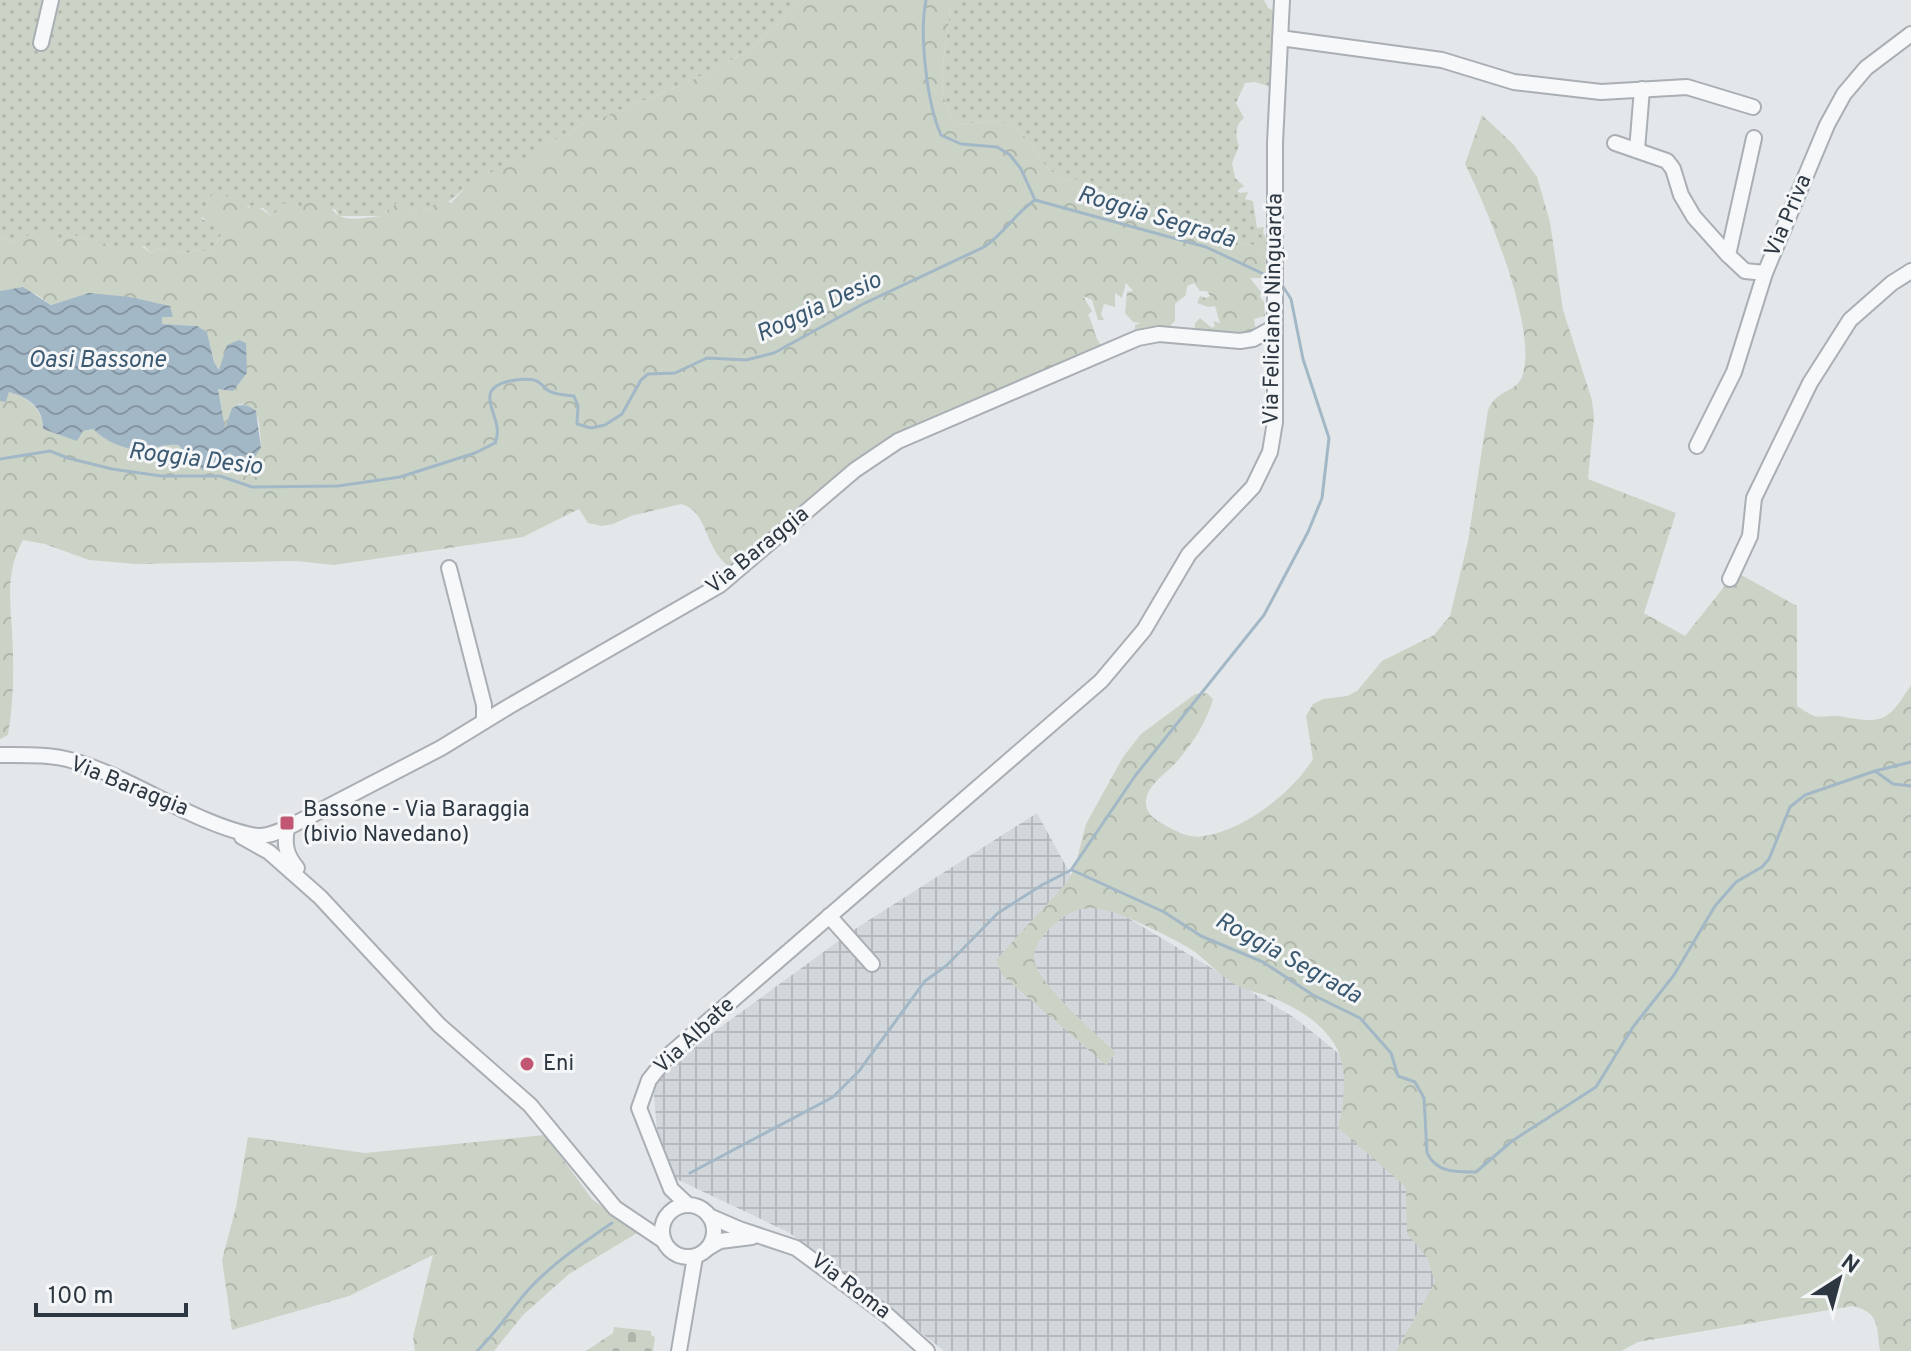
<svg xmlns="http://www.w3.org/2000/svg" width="1911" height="1351" font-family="Overpass,sans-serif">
  <defs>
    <pattern id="industrial-grid" width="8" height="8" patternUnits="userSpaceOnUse" patternTransform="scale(2)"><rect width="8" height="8" fill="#d2d7dc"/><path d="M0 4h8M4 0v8" fill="none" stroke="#b5b9be"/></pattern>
    <pattern id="grass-dots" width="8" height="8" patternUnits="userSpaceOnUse" patternTransform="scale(2)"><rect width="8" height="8" fill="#cbd3c6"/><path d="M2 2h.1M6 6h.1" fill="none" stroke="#afb6ab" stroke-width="1.8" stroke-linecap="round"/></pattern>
    <pattern id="forest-crowns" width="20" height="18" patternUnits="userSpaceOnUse" patternTransform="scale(2)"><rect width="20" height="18" fill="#cbd3c6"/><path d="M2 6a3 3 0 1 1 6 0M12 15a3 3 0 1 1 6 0" fill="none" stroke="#afb6ab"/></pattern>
    <pattern id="cemetery-stones" width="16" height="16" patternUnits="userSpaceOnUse" patternTransform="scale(2)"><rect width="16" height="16" fill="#cbd3c6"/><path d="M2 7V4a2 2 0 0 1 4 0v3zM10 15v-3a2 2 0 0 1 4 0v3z" fill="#afb6ab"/></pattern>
    <pattern id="water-waves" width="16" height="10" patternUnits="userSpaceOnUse" patternTransform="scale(2)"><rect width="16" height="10" fill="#a3b8c6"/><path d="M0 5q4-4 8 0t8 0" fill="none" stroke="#8596a2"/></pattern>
  </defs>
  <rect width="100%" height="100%" fill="#e4e7ea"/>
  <path fill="url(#industrial-grid)" d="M1037,813l41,75 217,130 95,77 94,180 -34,76h-506l-78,-62 -78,-57 -116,-55 -14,-35 -5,-58 54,-47 148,-108z"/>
  <g fill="url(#grass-dots)">
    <path d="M0,0h805c-19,13 -33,32 -51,45 -48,35 -104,51 -157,75l-4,-4 -25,18 -20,9 -19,22 -60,28 -7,-3c-19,22 -46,22 -74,23l-3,-4 -3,7h-43l-4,-7 -58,4 -5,4 -9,-9c-19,0 -35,-9 -54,-10l-7,21 4,2 8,-5 13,10 -17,26 -18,-2 -4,3 -31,-5 -6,5 -7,-7c-23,4 -52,-5 -74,-12l-12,7 -30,-3 -13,5 -15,-5z"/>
    <path d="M950,0h314l4,8 9,4 -3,70 -3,5 -16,-5 -10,1 -9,20 8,15c-9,8 -9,16 -5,28l-7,17 3,15 9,8 -7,5 3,2 8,-1 -3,7 8,2 4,27 7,-1 -1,5 8,17 -3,6 -17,-11 -19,2 -9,-10 -31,-8 -37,-21 -1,9 -11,-7 -27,-9 -31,-22 -17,3c-7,-4 -16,-8 -21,-14 -15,-18 -19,-35 -43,-44 -17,-7 -32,5 -49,-1 -26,-34 -4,-84 -5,-122z"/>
  </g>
  <g fill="url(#forest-crowns)">
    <path d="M805,0h145c1,38 -21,88 5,122 17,6 32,-6 49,1 24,9 28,26 43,44 5,6 14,10 21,14l17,-4 31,23 10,-6 11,3 6,11 11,8 1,-9 11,2 8,8 5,-4 13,15 31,8 9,10 19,-2 17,11 4,11 -4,12h-18l11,14 -1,5 4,5 1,14 -11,3 2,11 -12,6 -50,-6 1,-7 5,-5 12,10 3,-2 -2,-5 7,2 -5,-17 -7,1 -11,-4 3,-7 6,2 4,-2 -3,-5h-7l-6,-8 -7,3 -1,9 -11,9v17l-6,6 -16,2 -7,-2 -3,5h-8v-7l6,-2 -8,-1 -8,-9 2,-21 6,-1 -7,-8 -4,15 -7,-5v14l-11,-3 -3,10 3,6h-6l-6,-20 -9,-4 9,15 -4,4c6,10 6,22 13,30l-12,21 -154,64 -62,33 -133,110c-39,-17 -28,-61 -59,-69l-50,12 -18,8 -11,2 -14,-3 -9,-14 -56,28 -189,28 -38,-4 -160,3 -47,-4 -44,-16 -22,-4c-17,31 -13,57 -11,90 2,36 2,70 -4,105l-8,4v-338h6l3,-9c20,7 33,15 34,37l34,11 6,-9 10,-2c10,10 32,20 47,21 13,0 24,-7 38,-5l10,13 28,6 13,-12 32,-4c-2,-20 2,-41 -22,-44l-14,26 -7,-42 2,-17 -6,-9 -7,-30 -10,-6 -35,-2 -1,-7 9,-11c-38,-9 -82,-15 -119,-1l-15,-11 -36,-3v-53l15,5 22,-13 21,11 12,-7c15,5 57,17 70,11l11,8 6,-5 31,5 4,-3 18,2 17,-26h-7l-6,-9 -8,4 -7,-9 3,-4 4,-1 3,-9 5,-5 9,1v5l3,1 4,-10c10,0 15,10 18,18l7,-4 17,13 10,-13 10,-2 8,10 4,-8c33,-9 21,6 38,13 11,4 28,0 39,-1l3,-7 4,4 10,-12c8,0 12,4 14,11l19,-3 8,-12 12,6 12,-13 6,3 11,-15 35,-18 14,4 19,-21 20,-9 25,-18 4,4c53,-24 109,-40 157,-75 18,-13 32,-32 51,-45z"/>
    <path d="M1482,115l32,30 23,32 13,45 13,88 29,90 2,18 -6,61 88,34 -32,100 41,23 51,-64 61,34v100c5,3 12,8 17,10 8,2 17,-1 25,0 44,8 48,7 72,-31v666h-31c-4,-24 1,-38 -27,-45l-215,36 -17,9h-225l39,-69 -8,-25 -20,-23 -1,-47 -68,-59c6,-24 11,-60 -3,-83 -14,-24 -43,-40 -68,-49 -9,-4 -20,-5 -29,-10 -15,-8 -29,-23 -43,-34 -17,-12 -62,-33 -82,-40 -21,-7 -40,-5 -56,10 -10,9 -23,21 -23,36 0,23 64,77 82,95l-10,12 -104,-90 -6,-15 72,-79 7,-14 11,-43 37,-67 18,-23 54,-40 12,-1 6,6c-6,22 -19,42 -33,59 -10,13 -33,26 -34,43 -1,12 8,18 17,23 12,7 26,15 41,12 40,-6 88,-43 109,-77l-7,-43 7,-12 10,-5 24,-3 10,-5 25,-30 52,-26 16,-19 18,-75 20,-131c9,-21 27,-17 34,-33 17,-47 -35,-169 -57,-213z"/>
    <path d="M545,1135l47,64 45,34 -68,41 -46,41 -29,36h-79l-2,-14 20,-82 -84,41 -117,34 -10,-70 14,-53 12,-70 117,16z"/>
  </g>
  <path fill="url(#cemetery-stones)" d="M614,1327l37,4v4l4,2 -2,14h-67l27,-18z"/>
  <path fill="url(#water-waves)" d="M23,287l28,18 38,-12 41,4 40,9 3,11h-11v7l35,2 10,6 7,30 5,8 8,-25 12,-5 7,3 1,30 -14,18 -15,-2 7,39 7,-20c9,-5 16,-4 24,3l5,37 -8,11h-14l-10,-6 -13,11 -14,6 -24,-25c-14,-2 -25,5 -38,5 -17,-1 -35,-9 -47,-21l-10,2 -6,10 -34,-12c0,-22 -14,-31 -34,-37l-3,10 -6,-1v-110z"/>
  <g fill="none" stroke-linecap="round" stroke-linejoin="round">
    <g stroke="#a3b8c6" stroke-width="3">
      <path d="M926,0c-7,34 1,104 15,135l20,9 36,3 13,8 11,14 14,31"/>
      <path d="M1035,200l171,47 64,30"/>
      <path d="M0,459l50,-8 18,7 44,11 49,7h59l32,11 86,-1 62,-9 75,-24 20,-10c12,-25 -27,-52 14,-62 7,-1 18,-3 25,-1 6,1 10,8 15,11 7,4 17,4 25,5l4,10 -1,18 14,4 14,-3 17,-11 19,-34 7,-6 27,-1 32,-15 39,2 28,-7 89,-49 121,-57c20,-13 31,-34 51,-47"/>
      <path d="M1875,771l18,13 18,2"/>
      <path d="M1072,870l92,42 37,24 62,26 50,33 47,23 31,35 7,23 17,6 9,16 3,55c10,20 28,19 49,19l36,-31 84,-54 37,-60 41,-52 41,-69 21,-24 26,-15 7,-8 21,-52 15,-12 70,-24 36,-9"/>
      <path d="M690,1173l143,-76 26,-26 66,-90 21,-15 52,-53 44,-28 29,-15 64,-94 129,-161 44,-83 14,-34 7,-60 -26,-79 -12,-60 -11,-17"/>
      <path d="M477,1351c20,-19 34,-42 52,-62 24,-26 54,-46 83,-66"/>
    </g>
    <defs>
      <g id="minor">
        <path d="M1280,38l162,22 72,22 87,10 86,-5 66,20"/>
        <path d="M41,43l10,-43"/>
        <path d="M1754,138l-26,117 17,16 20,2"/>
        <path d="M1615,143l52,18 6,8 8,26 13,22 34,38"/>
        <path d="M1637,150l5,-61"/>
        <path d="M1697,446l37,-74 31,-99 62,-148 17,-31 22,-26 45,-34"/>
        <path d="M449,568l35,137v16"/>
        <path d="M1730,579l20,-43 4,-38 56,-115 40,-63 42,-37 19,-12"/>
        <path d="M0,755c24,0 51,-1 74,6 58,17 118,61 177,74 13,3 24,-2 36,-7l154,-80 67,-41 212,-122 135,-115 43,-29 240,-103 21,-4 81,7 13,-2 22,-12"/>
        <path d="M287,828c-3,17 -1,27 10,40"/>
        <path d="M242,837l27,15 51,45 119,128 91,80 85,103 49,33"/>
        <path d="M829,916l43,48"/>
        <circle cx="688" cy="1231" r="26"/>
        <path d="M688,1205l-17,-16 -32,-81 10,-28 20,-25 432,-374 43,-51 45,-76 64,-67 17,-35 5,-30v-279l7,-143"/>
        <path d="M709,1216l30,13 57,19 91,67 40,36"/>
        <path d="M708,1248l12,-7 32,-4"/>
        <path d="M679,1351l16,-94"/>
      </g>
    </defs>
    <use href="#minor" stroke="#a9afb4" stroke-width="18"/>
    <use href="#minor" stroke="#f6f8f9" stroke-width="14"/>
  </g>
  <g fill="#c15773" stroke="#f4f6f8" stroke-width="3">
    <rect x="279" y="815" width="16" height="16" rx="4"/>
    <circle cx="527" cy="1064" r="8"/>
  </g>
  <g text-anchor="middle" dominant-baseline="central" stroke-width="6" stroke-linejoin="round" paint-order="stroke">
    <g font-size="22" fill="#2d3741" stroke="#f4f6f8">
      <text transform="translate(1789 216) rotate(-67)">Via Priva</text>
      <text transform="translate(1274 309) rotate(-89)">Via Feliciano Ninguarda</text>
      <text transform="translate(758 551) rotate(-39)">Via Baraggia</text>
      <text transform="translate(129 787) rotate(22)">Via Baraggia</text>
      <text transform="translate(695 1036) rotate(-43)">Via Albate</text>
      <text transform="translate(850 1287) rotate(37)">Via Roma</text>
    </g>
    <g font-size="22" fill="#2d3741" stroke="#f4f6f8" text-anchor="start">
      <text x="303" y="810">Bassone - Via Baraggia<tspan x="303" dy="25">(bivio Navedano)</tspan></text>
      <text x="543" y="1064">Eni</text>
    </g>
    <g font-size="24" font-style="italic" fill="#3b5971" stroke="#f4f6f8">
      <text transform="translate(1156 218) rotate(17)">Roggia Segrada</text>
      <text transform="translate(819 308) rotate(-25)">Roggia Desio</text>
      <text x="97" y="361">Oasi Bassone</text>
      <text transform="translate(195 460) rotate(7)">Roggia Desio</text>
      <text transform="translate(1288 959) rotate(29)">Roggia Segrada</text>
    </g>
  </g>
  <g transform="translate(1839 1279) rotate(36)" stroke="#f4f6f8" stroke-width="6" paint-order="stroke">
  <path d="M0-6L14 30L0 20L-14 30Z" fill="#2d3741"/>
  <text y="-12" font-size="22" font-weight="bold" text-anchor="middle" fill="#2d3741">N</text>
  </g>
  <path d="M36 1303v12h150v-12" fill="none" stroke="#2d3741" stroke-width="4"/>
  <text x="48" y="1303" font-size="24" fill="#2d3741" stroke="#f4f6f8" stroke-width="6" paint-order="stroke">100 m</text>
</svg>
